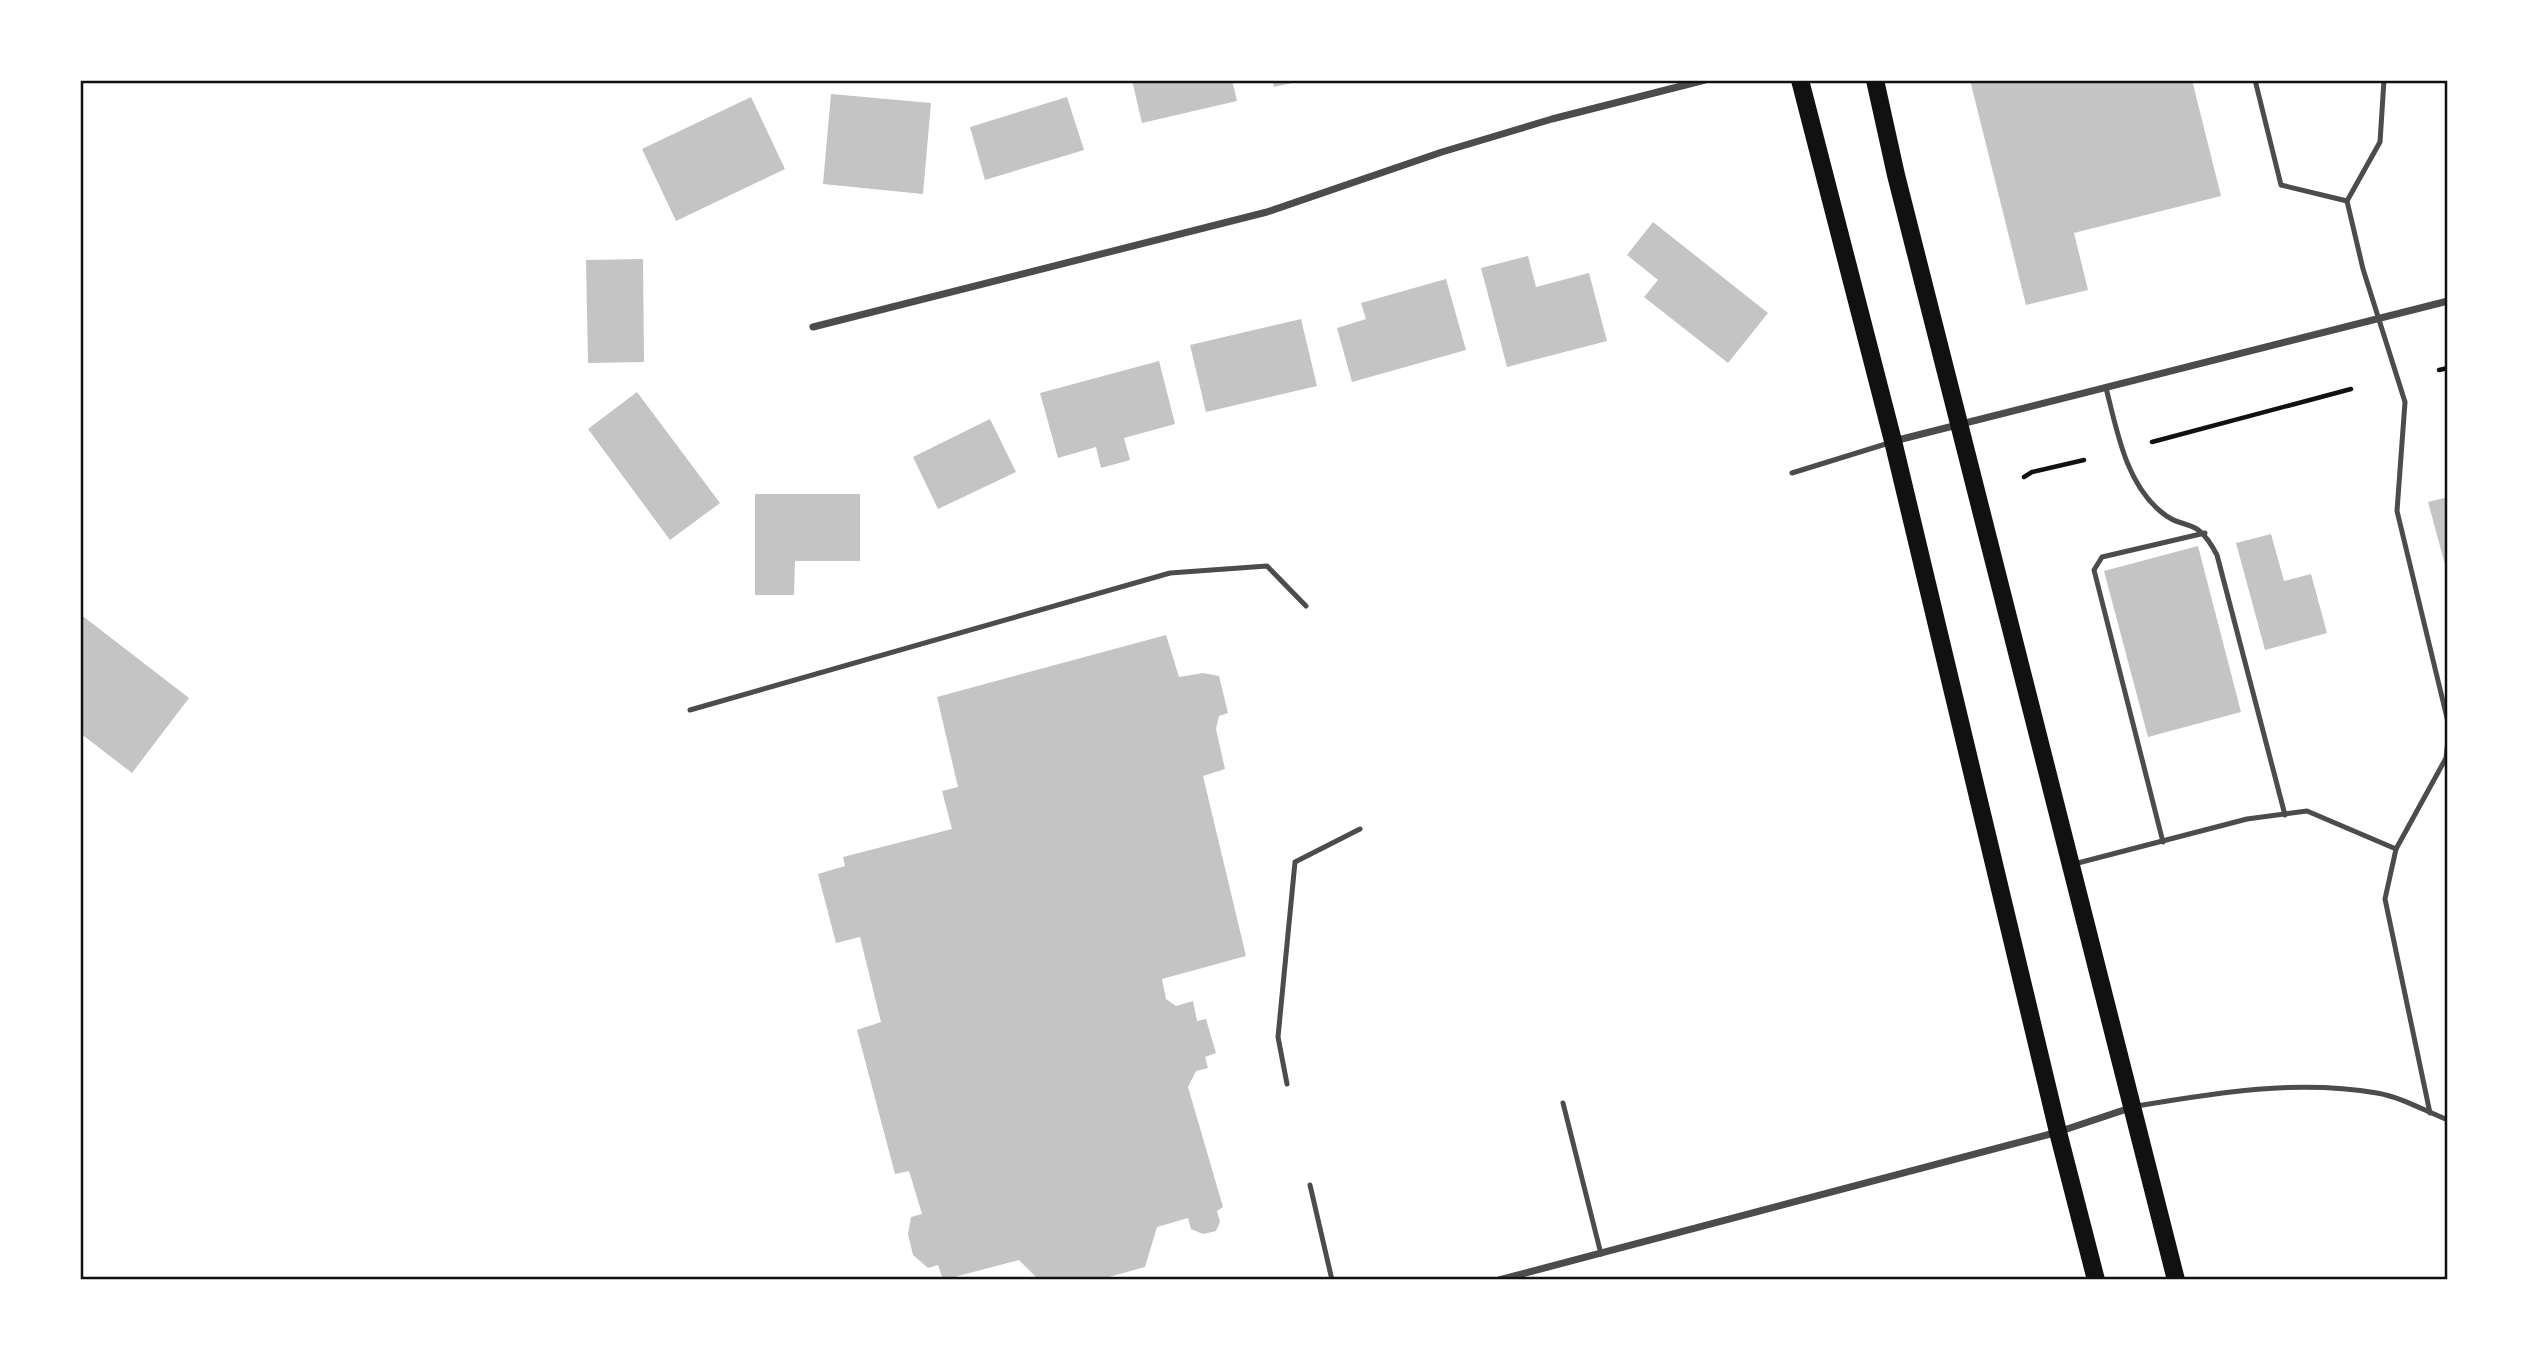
<svg xmlns="http://www.w3.org/2000/svg" width="2528" height="1360" font-family="'DM Sans',sans-serif">
  <rect width="100%" height="100%" fill="#fff"/>
  <g fill="#c4c4c4">
    <path d="M1132,80h100l5,21 -95,22z"/>
    <path d="M1272,80h25v2l-23,5z"/>
    <path d="M1970,80h222l29,116 -147,37 14,57 -62,15z"/>
    <path d="M831,94l100,9 -8,91 -100,-10z"/>
    <path d="M751,97l34,72 -109,52 -34,-72z"/>
    <path d="M1067,97l17,53 -99,30 -15,-53z"/>
    <path d="M1653,222l115,91 -40,50 -84,-66 14,-17 -31,-25z"/>
    <path d="M1528,256l8,31 53,-14 18,68 -100,26 -26,-99z"/>
    <path d="M643,259l1,103 -56,1 -2,-103z"/>
    <path d="M1446,279l20,71 -114,32 -15,-54 29,-9 -5,-16z"/>
    <path d="M1301,319l16,67 -111,26 -16,-67z"/>
    <path d="M1159,361l16,63 -51,14 6,22 -29,8 -5,-21 -38,11 -18,-65z"/>
    <path d="M637,392l83,111 -50,37 -82,-111z"/>
    <path d="M990,419l26,53 -78,37 -25,-52z"/>
    <path d="M755,494h105v67h-65l-1,34h-39z"/>
    <path d="M2448,497v75h-1l-19,-70z"/>
    <path d="M2271,534l13,47 27,-7 16,59 -62,17 -29,-107z"/>
    <path d="M2198,546l43,166 -93,25 -44,-166z"/>
    <path d="M80,614l109,84 -57,75 -52,-40z"/>
    <path d="M1166,635l13,42 24,-4 16,3 9,37 -9,3 -3,13 9,40 -22,7 43,180 -84,23 4,20 10,7 17,-5 4,20 9,-2 10,34 -11,4 3,11 -12,3 -8,16 35,120 -6,4 3,11 -4,9 -13,3 -12,-5 -3,-11 -31,9 -12,40 -47,13h-59l-20,-20 -76,20 -5,-15 -10,3 -15,-13 -5,-21 3,-17 11,-3 -13,-43 -14,3 -38,-144 24,-8 -21,-85 -24,6 -18,-69 27,-8 -2,-9 109,-28 -10,-38 16,-4 -21,-90z"/>
  </g>
  <g fill="none" stroke-linecap="round" stroke-linejoin="round">
    <g stroke="#111" stroke-width="4.5">
      <path d="M2439,370l9,-2"/>
      <path d="M2152,442l199,-53"/>
      <path d="M2024,477l8,-5 52,-12"/>
    </g>
    <g stroke="#4c4c4c" stroke-width="5">
      <path d="M2255,80l26,105 66,16"/>
      <path d="M2384,80l-4,62 -33,59 16,68 42,133 -8,109 51,211"/>
      <path d="M2106,388c11,42 19,93 54,123 25,22 35,2 57,44l68,260"/>
      <path d="M1792,473l97,-30"/>
      <path d="M690,710l480,-137 97,-7 39,40"/>
      <path d="M2163,842l-69,-272 8,-13 103,-24"/>
      <path d="M2074,864l173,-45 60,-8 89,38"/>
      <path d="M1287,1084l-9,-47 17,-175 65,-33"/>
      <path d="M1563,1103l38,151"/>
      <path d="M2137,1106c78,-13 160,-27 240,-13 24,4 48,18 71,27"/>
      <path d="M2430,1113l-45,-214 11,-50 50,-91 2,-19"/>
      <path d="M1310,1185l22,95"/>
    </g>
    <g stroke="#4c4c4c" stroke-width="7">
      <path d="M813,327l454,-115 175,-60 110,-33 153,-39"/>
      <path d="M1894,441l554,-140"/>
      <path d="M1499,1280l559,-148 72,-24"/>
    </g>
    <g stroke="#111" stroke-width="18">
      <path d="M1800,80l93,361 165,691 38,148"/>
      <path d="M1875,80l21,95 280,1105"/>
    </g>
  </g>
  <rect width="2528" height="1360" fill="none" stroke="#ffffff" stroke-width="164"/>
  <rect x="82" y="82" width="2364" height="1196" fill="none" stroke="#111" stroke-width="2.5"/>
</svg>
